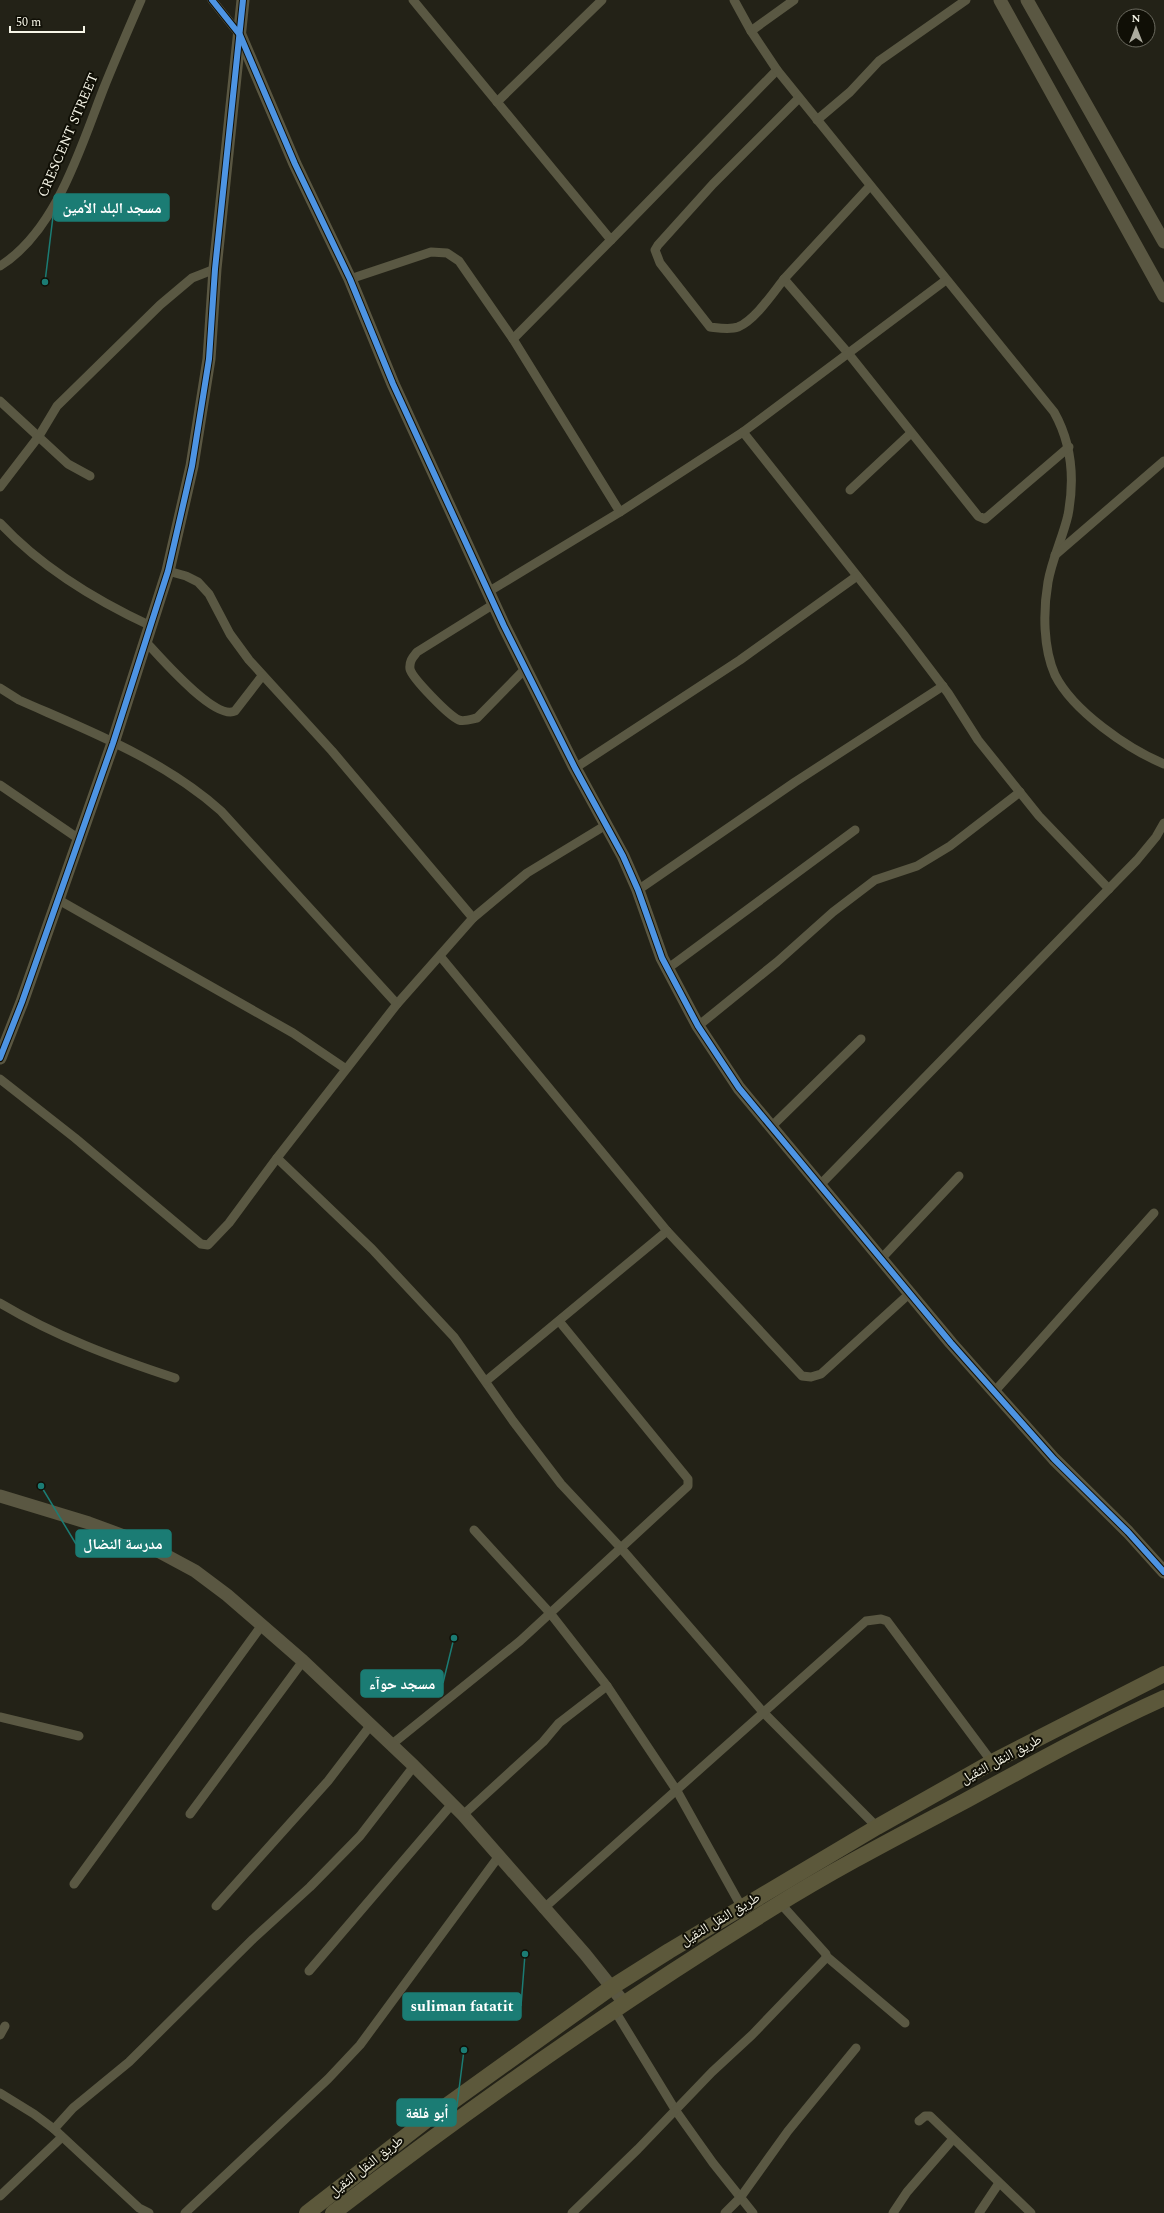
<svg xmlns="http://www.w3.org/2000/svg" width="1164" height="2213" font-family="Spectral,'Noto Naskh Arabic',serif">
  <rect width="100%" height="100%" fill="#232217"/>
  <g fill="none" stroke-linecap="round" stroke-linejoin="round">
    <g stroke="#5a5843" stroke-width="9">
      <path d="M212,0l28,35"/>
      <path d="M413,0l198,240 166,-170"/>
      <path d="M734,0l17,31 26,39 277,342c18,32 21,66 14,103 -5,22 -16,44 -20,67 -5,29 -5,66 7,93 18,36 73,74 109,89"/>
      <path d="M751,31l43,-31"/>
      <path d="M497,102l105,-102"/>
      <path d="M817,120l33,-28 29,-31 87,-61"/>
      <path d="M869,187l-85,92 64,74 130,163 7,3 84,-72"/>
      <path d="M0,266c56,-35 80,-117 103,-176 12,-30 25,-60 38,-90"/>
      <path d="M350,279l81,-27 16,1 12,8 54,78 107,173"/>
      <path d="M784,279c-11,14 -29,41 -46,48 -8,3 -19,1 -28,0l-50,-64 -5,-13 3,-5 55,-61 86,-86"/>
      <path d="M513,339l98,-99"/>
      <path d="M0,401l68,63 22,12"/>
      <path d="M743,432l161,203 44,58 30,47 61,76 70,73"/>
      <path d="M0,487l39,-51 18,-30 103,-101 32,-27 23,-9"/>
      <path d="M850,490l61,-57"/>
      <path d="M0,523c41,44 97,78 151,103"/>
      <path d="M1055,555l109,-94"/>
      <path d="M168,571l18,5 12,6 11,12 21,40 19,26 83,91 141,167"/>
      <path d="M488,592l132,-80 123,-80 203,-152"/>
      <path d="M494,604l-77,48c-4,5 -8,9 -7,17 2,9 39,47 49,51 5,2 13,-1 18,-2l48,-49"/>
      <path d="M146,642c13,14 69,79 89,69l27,-35"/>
      <path d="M0,688l19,12c70,31 144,59 202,111l176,193"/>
      <path d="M575,768l165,-108 117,-84"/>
      <path d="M0,785l79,54"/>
      <path d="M638,890l157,-108 148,-96"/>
      <path d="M57,899l236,134 53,36"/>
      <path d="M440,956l227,275 135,145 9,1 10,-3 88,-80"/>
      <path d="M667,969l188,-139"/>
      <path d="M698,1026l79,-64 56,-50 42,-32 42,-14 33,-20 70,-54"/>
      <path d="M0,1079l75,59 126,106 7,1 21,-22 48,-65 120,-154 76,-86 54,-45 79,-48"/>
      <path d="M771,1127l90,-88"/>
      <path d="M277,1158l95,91 82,88 59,84 48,63 59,63 143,165 114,115"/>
      <path d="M819,1186l318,-326 19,-23 8,-14"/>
      <path d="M881,1259l78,-83"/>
      <path d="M0,1303c55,33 114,55 175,75"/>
      <path d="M486,1381l181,-150"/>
      <path d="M994,1392l160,-179"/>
      <path d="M474,1530l76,83 57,73 70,105 64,115"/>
      <path d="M0,1717l79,19"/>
      <path d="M391,1745l129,-104 168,-155v-7l-129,-158"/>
      <path d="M190,1814l113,-153"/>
      <path d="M463,1815l80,-73 16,-19 48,-37"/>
      <path d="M74,1884l188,-259"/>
      <path d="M216,1906l112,-125 42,-55"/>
      <path d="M543,1909l323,-288 15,-2 6,2 105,141"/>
      <path d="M826,1956l79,67"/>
      <path d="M309,1971l143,-167"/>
      <path d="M615,2011l61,100 37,52 40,50"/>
      <path d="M0,2035l5,-9"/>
      <path d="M0,2093l34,21 20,15 85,79 10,5"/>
      <path d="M919,2121l6,-5h5l101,97"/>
      <path d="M54,2129l19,-21 56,-46 124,-123 57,-52 50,-51 54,-70"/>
      <path d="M0,2196l62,-59"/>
      <path d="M185,2213l143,-134 32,-34 139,-189"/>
      <path d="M572,2213l66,-64 74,-77 40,-37 74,-77v-4l-46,-51"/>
      <path d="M725,2213l15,-15 48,-67 68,-83"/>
      <path d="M893,2213l14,-21 46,-53"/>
      <path d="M979,2213l20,-30"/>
    </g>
    <g stroke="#5a5742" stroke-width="13">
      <path d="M1000,0l164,296"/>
      <path d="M1027,0l137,242"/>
      <path d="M240,35l55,129 55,115 43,105 111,242 71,142 48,88 15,34 24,68 36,68 41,62 212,255 103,116 74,73 36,40"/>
      <path d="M0,1058l22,-56 91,-259 55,-172 24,-105 17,-107 6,-90 28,-269"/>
      <path d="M0,1496l89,27 54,20 52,28 32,24 76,66 111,105 49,49 122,139 40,50"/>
    </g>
    <g stroke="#5c583b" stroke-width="16">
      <path d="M307,2213l121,-94 184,-132 57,-36 208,-124 115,-65 172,-88"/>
      <path d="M333,2213c142,-109 289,-212 441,-306 61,-38 125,-71 189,-105 66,-36 132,-73 201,-104"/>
    </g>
    <defs>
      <g id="cycleway">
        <path d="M212,0l28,35 55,129 55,115 43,105 111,242 71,142 48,88 15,34 24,68 36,68 41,62 212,255 103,116 74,73 36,40"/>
        <path d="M0,1058l22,-56 91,-259 55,-172 24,-105 17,-107 6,-90 28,-269"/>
      </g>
    </defs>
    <use href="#cycleway" stroke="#100f06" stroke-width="8"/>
    <use href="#cycleway" stroke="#4d94e3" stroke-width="6"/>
  </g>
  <g text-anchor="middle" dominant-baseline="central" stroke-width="4" stroke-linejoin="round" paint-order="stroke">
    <g font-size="14" fill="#f6f5e7" stroke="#100f06">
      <text transform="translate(68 135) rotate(-67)">CRESCENT STREET</text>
      <text transform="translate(1001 1759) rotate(-28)">طريق النقل الثقيل</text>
      <text transform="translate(720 1919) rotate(-31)">طريق النقل الثقيل</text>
      <text transform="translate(366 2166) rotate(-38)">طريق النقل الثقيل</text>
    </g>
  </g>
  <path fill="none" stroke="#1b7c74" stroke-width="1.5" d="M45 282L54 208M41 1486L76 1544M454 1638L443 1683M525 1954L521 2006M464 2050L456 2113"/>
  <g fill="#1b7c74" stroke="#100f06" stroke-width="1.5">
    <circle cx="45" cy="282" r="4"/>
    <circle cx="41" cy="1486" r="4"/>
    <circle cx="454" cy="1638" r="4"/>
    <circle cx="525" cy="1954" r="4"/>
    <circle cx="464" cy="2050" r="4"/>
  </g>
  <g fill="#1b7c74" stroke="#1b7c74" stroke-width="1.5">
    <rect x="54" y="194" width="115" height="27" rx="4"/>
    <rect x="76" y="1530" width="95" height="27" rx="4"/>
    <rect x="361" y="1670" width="82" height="27" rx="4"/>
    <rect x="403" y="1993" width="118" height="27" rx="4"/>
    <rect x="397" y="2099" width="59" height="27" rx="4"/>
  </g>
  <g font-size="15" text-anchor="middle" font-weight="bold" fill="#fff">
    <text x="112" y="213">مسجد البلد الأمين</text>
    <text x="123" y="1549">مدرسة النضال</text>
    <text x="402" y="1689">مسجد حوآء</text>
    <text x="462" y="2011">suliman fatatit</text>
    <text x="427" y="2118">أبو فلغة</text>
  </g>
  <g transform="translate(1136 28)"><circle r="19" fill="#100f06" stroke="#6c6b60"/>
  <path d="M0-3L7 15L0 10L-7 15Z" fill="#acab9e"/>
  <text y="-6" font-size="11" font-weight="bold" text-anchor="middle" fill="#f6f5e7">N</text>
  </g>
  <path d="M10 26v6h74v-6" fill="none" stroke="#f6f5e7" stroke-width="2"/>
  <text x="16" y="26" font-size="12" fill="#f6f5e7" stroke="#100f06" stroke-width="3" paint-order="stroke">50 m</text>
</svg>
